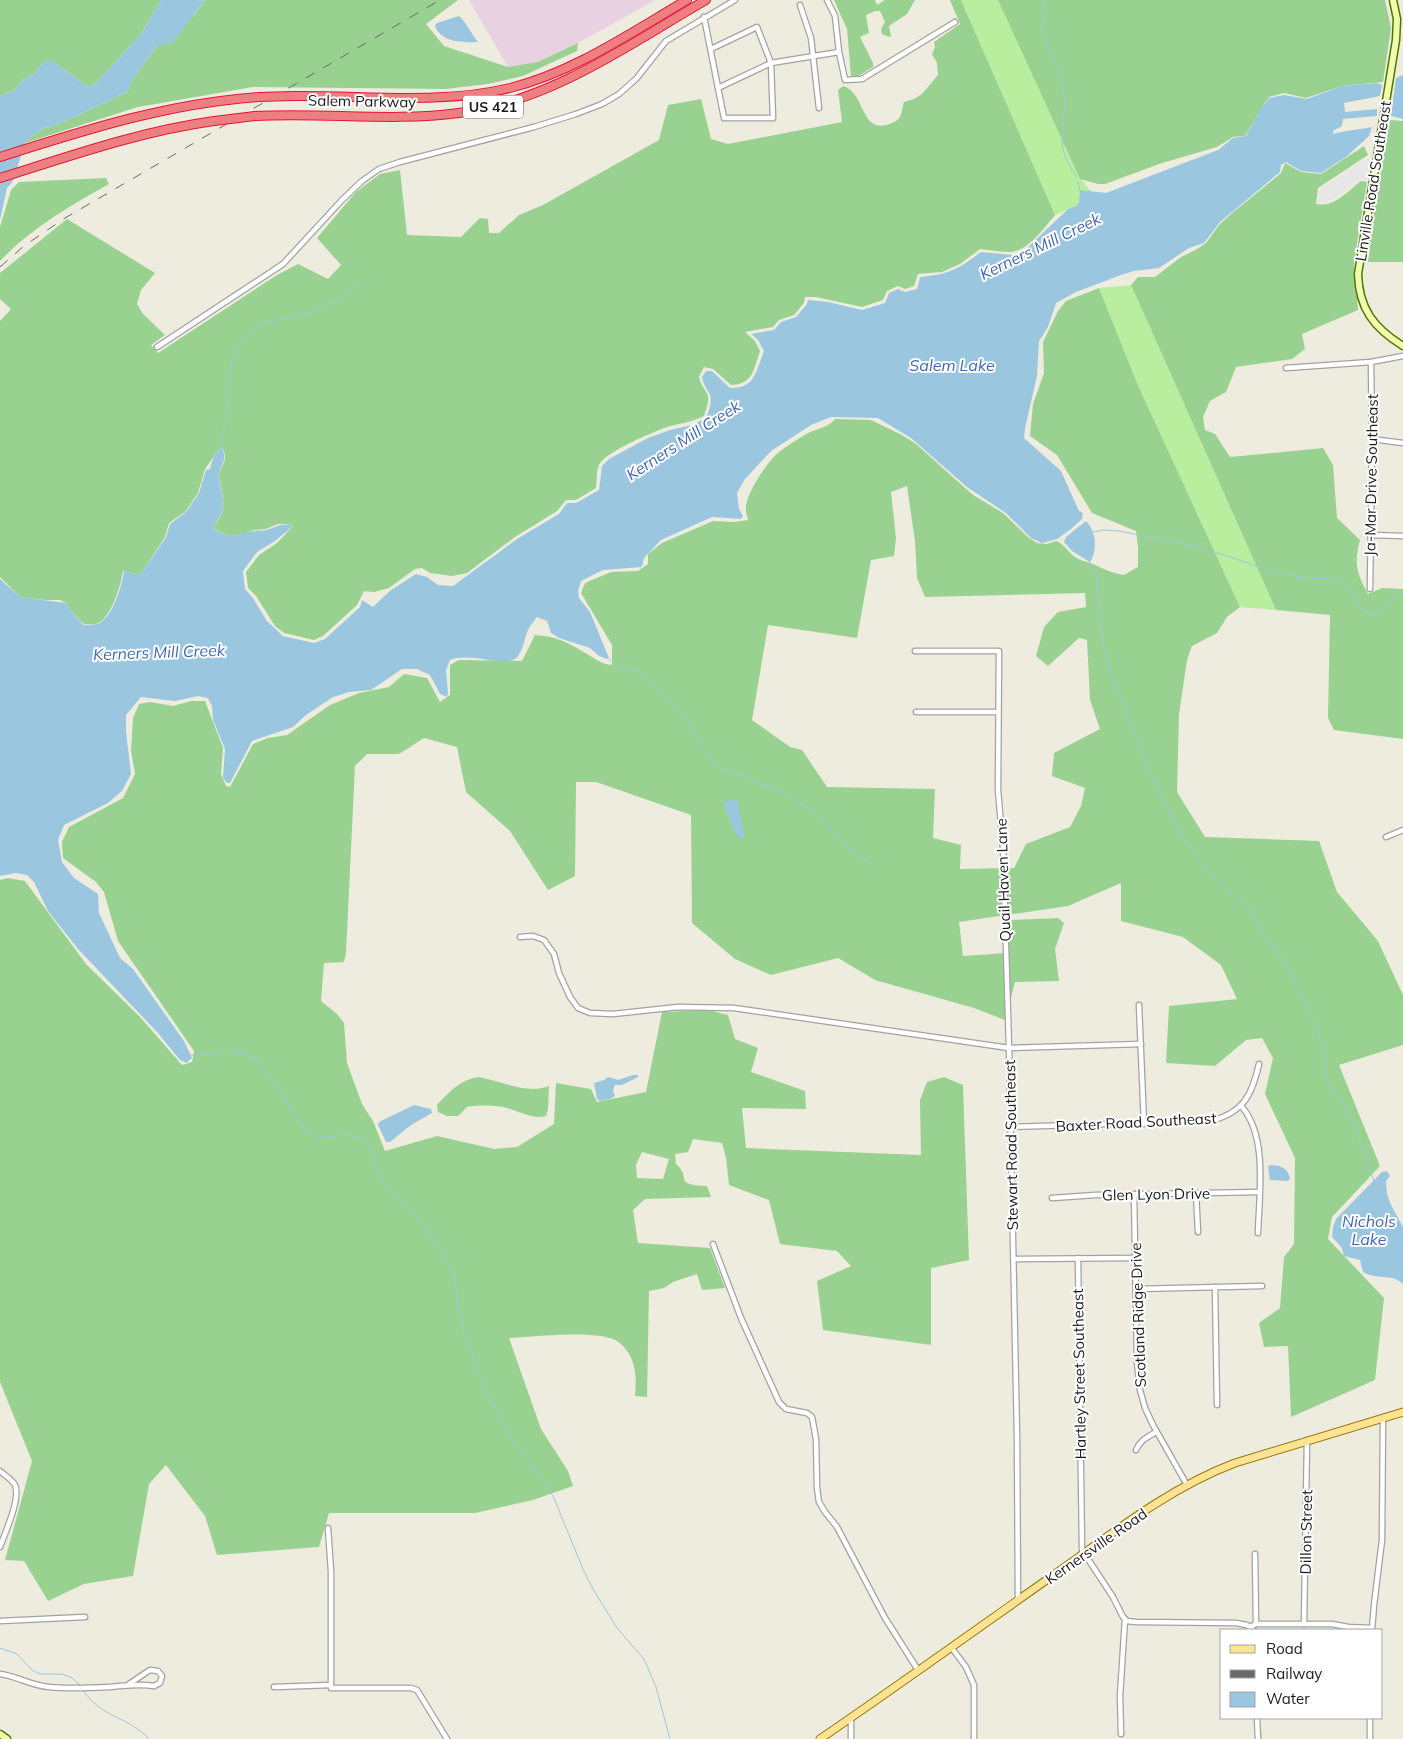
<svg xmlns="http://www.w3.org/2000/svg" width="1403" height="1739" font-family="Mulish,sans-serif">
  <rect width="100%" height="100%" fill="#eeecdf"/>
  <path fill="#e8d1e0" d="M469,0h186l-77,43 -40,19 -30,5z"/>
  <g fill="#b9ee9f">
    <path d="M961,0h37l80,174 14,19 -16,13 -21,9z"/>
    <path d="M1131,285l145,325 -36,-3 -103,-224 -38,-95z"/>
  </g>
  <g fill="#99d290" fill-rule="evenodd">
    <path d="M0,0h161l-20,34 -45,49 -8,4 -33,-24 -14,1 -7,10 -10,5 -9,11 -15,6z"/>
    <path d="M205,0h253l-32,24 18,22 64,21 30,-5 40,-19 -1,8 -54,25 -35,8 -42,5 -193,-2 -115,20 -113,36 13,-12 25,-9 64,-30 4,-10 26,-36 37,-31z"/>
    <path d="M834,0h41l2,5 8,-5h30l-8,14 -18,12 2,10 -2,1 -7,-3 -1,-5 4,-7 -5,-11h-5l-9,4 3,18 -9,4 13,26v4l-18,11 -4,-2 -4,-47z"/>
    <path d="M950,0h11l94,215c-10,12 -27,36 -44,37 -10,0 -21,-2 -31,-3l-20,15 -18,8 -24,2 -4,12 -9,3 -7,-3 -11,5 -4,9 -21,7 -46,-10h-11l-1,6 -10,12 -15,5 -6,7 -28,5 10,9 5,10c-6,17 -7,34 -29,34l-18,-16 -9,-2 -5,10c2,9 7,13 9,19 1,6 -2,14 -4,20 -14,7 -23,7 -37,11 -14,5 -62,25 -68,38 -3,6 -2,16 -3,23l-20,12h-10l-9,11 -42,26 -48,36 -15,3 -22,-3 -8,-5 -7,1 -26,19 -15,4 -10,-1 -7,14 -34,31 -9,4 -30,-7 -9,-7 -19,-30 -8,-8 -2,-16 13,-17 18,-12 16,-17 -6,-2h-9l-12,5 -12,1 -14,5 -11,1 -17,-8c13,-15 13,-23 9,-41 -1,-3 -2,-8 -2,-12 3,-14 11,-14 2,-29l-16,23 -7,24 -12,18 -17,12 -4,14 -25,38 -17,-4c-2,13 -12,49 -27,53 -3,1 -8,0 -12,0l-10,-9 -8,-12 -6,-3h-15l-25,-3 -20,-20v-256l11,-12 -11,-10v-26l67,-54 88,54 -14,17 -4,14 6,10 22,21 -14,10 7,8 119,-78 21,-11 30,15 13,-14 -24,-27 39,-46 24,-18 20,-4 7,65 54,2 19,-19 8,1 1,14h10l20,-18 24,-10 116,-65 9,-35 33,-6 10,40 17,5 114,-22 -4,-32 5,-4c22,6 17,45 43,39 5,-1 11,-4 14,-8 2,-4 2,-10 4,-15l10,-3 8,-5 16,-19 -1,-12 -5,-9 3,-7 -1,-5 26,-18z"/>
    <path d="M998,0h387l6,28 -8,54 -41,4 -36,12 -22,-5 -15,4c-10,13 -15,26 -24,39l-12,1 -16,10 -55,16 -57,21h-7l-18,-5z"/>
    <path d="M1390,120l13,1v141h-38z"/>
    <path d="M1364,146l4,9 -50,33 -2,16c18,4 32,-13 45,-23l6,1 -13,80 4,48 -56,24 3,15 -13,10 -56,8 -10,25 -16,9 -7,16 2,13 10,4 15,23 93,-9 10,17 4,53 23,22c-6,23 -4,32 8,54l14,-6 21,1v150l-69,-9 -6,-12 2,-103 -54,-5 -145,-325 7,-8h17l26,-20 16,-8 9,-6 13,-18 12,-11 50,-41 4,-10 16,9 20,2z"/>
    <path d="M106,178l3,6c-39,22 -78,44 -109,77v-34l11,-37 8,-8z"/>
    <path d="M1099,288l38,95 103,224 -13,10 -10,16 -25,13 -5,14 -8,54 -2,78 28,45 114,4 18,51 41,49 25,54v50l-64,20 41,101 -48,51 -4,22 56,59 -9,82 -84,37 -3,-71 -24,1 -5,-24 21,-15 4,-51 10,-13 1,-86 -30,-64 8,-36 -11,-20 -16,2 -31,26 -49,-3 3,-57 68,-7 -16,-34 -38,-28 -62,-16v-38l-53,23 -109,16 4,34 45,-3 1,-33 49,-2 6,5 -9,26 4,32 -44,1 -10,38 -31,-12 -99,-28 -37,-22 -67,17 -36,-16 -43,-36 -1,-108 -95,-33h-20l-1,94 -27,14 -38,-59 -44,-39 -9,-45 -33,-9 -25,16h-32l-12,12 -9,187 -2,9 -20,1 -3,38 16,13 7,9 3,40 15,41 11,17 12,30 52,-15 57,13 23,-2 37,-23 2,-41 35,6 6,13 49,-10 16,-80 46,-2 20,5 7,24 23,9 -7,24 54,19 1,18 -64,-1 4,40 175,7 -1,-55 7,-18 17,-5 19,8 6,175 -38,8v77l-108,-15 -6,-49 34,-15 -14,-15 -57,-7 -11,-44 -40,-15 -3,-27 -4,-15 -29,-4 -5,13 -13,2 1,10c16,13 -4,21 31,22l4,11 -66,2 -12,11 5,33 72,5 15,40 -23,2 -5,-16 -24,8 -9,6 -15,3 -2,106 -12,-1c2,-20 1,-39 -15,-53 -16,-15 -88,-6 -111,-5l32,91 27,42 5,15 -40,14 -58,13h-146l-10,34 -102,8 -12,-39 -39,-51 -17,19 -16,92 -49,8 -36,17 -24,-40 -19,-1 27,-99 -32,-79v-502l8,-2 17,3 61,83 54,53 42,48 10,-3 2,-11 -76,-110 -14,-49 -8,-10 -33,-24 -1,-16 7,-15 54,-29 12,-24 -4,-23 2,-33 6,-14 11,-2 23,4 18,-5h14l18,47 -2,26 5,12 4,1 23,-43 15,-6 19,-3 43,-30 29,-12 30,-6 15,-13 23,4 13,24 10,-7v-30l9,-5 63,1 13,-26c21,1 34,8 52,19 9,5 14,10 25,11v-20l-31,-52 4,-10 26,-11 27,-1 10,-7v-10l14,-11 51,-22 21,1 14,-2c-1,-5 -3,-11 -2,-15 3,-15 21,-43 33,-53 9,-7 19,-13 29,-19 9,-4 21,-6 27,-14l36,1 31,15 14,9 57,51 30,18 25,24 9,6 10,1 9,-3c8,3 12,11 19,16 6,4 11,4 18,7 13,6 16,8 31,11l14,-8v-20l-2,-16 -44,-18 -35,-58 -27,-19 3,-32 11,-31 -1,-31 15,-31 8,-10zM907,486l8,55 2,37 8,19 160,-4 1,14 -28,5 -14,15 -8,29 12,10 31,-28 8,2 3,60 10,29 -46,24 -2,23 33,12 -4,18 -11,21 -44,17 -12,24 -54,1 1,-24 -28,-7 2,-49 -108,-2 -25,-37 -12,-3 -38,-27 16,-95 89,13 14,-78 23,-4 2,-18 -5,-46zM642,1152l27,7 -6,20 -26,-1 -1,-13z"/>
    <path d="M479,1077c22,4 48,18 70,9l-1,23 -2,7c-13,4 -26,-5 -39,-8 -13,-3 -27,-3 -40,-1l-9,9h-11l-9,-4 -1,-7c12,-13 24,-26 42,-28z"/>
  </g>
  <path fill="#e7e7e7" d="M1364,160l6,4 -3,16 -7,-1 -25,19 -13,6 -4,-1 1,-13z"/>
  <g fill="#9bc6e0">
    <path d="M161,0h44l-33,43 -15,3 -26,36 -4,10 -64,30 -25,9 -13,12 -12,38 -6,7 -7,32v-124l15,-6 9,-11 10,-5 7,-10 7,-4 7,3 33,24 8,-4 45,-49z"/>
    <path d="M459,16c6,4 13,19 19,26 -16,1 -37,0 -43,-16l2,-3z"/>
    <path d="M1403,75v44l-12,-3 5,-38z"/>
    <path d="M1377,83l5,2 -2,11 -36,7 1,9 32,-3v7l-34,3 -1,7 -9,5v3c12,-4 26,-4 39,-7l-3,9 -23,21 -25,16 -20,-2 -15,-9 -5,3 -1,7 -60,50 -16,21 -15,5 -30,20 -25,3 -13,4 -45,17 -20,11 -8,24 -9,14 -2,35 -12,52 -1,10 37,33 18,40 4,2 -1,6 -11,10 -14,10 -15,4 -11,-5 -25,-25 -39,-26 -56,-49 -33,-20 -47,-1 -20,8 -40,26 -26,28 -8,14 2,16 4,7 -2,3 -29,-2 -51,23 -17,18 -2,9 -39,3 -22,11 -3,10 1,7 11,14 19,46 -2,1 -8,-3 -9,-8 -31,-10 -8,-5 -4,-12 -10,-4c-3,4 -7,9 -9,13 -4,9 -5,23 -13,29 -11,8 -45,-7 -65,1l-4,10 2,23 -1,4 -7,-3 -10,-19 -13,-6h-15l-31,21 -22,2 -16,5 -27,18 -13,12 -41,14 -22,42h-3l-4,-5 2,-29 -12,-29 -1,-14 -4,-8 -10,-2 -23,5 -34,-4 -15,18v17l5,42 -9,17 -14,12 -44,22 -6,15 4,22 12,16 24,16 1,19 21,45 13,11 51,72 8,17 -6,5 -7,-4 -21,-26 -80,-84 -30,-38 -14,-29 -7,-7 -11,-2 -16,3v-297l20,18 46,6 8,12 10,10c5,0 12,0 16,-2 13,-8 22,-37 24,-52l16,4 26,-38 4,-13 17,-13 12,-18 7,-23 4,-1 3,-11 8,-12c8,16 -1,16 -2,30 -1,3 1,8 2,12 4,19 3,24 -9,40 21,12 21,7 42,3 4,-1 8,0 12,-1 12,-3 14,-8 27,-4l-18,15 -18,11 -14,19 2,18 8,9 14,23 16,15 31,7 11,-4 35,-32 2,-7 11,7 18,-17 25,-16 11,3 11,8 15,1 64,-47 42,-25 8,-11h9l23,-13 3,-24 7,-7 39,-21 22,-8 22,-5 14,-7c3,-7 7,-18 3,-25 -3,-6 -6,-9 -7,-16l4,-6h6l18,17c25,1 26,-17 34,-37l-6,-11 -7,-6 23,-4 7,-8 15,-5 11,-13 1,-4 20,2 34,8 23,-7 4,-10 9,-4 7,3 12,-3 3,-12c30,-3 37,-7 61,-25l32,3 12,-5 43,-41 8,-3 3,-3 1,-13 26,3 112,-43 15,-12 13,-2 14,-26 9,-12 15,-3 23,4 35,-13z"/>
    <path d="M1086,521c10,10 12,29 4,41l-18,-11 -8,-9 2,-5z"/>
    <path d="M737,799l7,37v3l-6,-2 -3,-4 -12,-31z"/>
    <path d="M633,1075h5v2l-16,8h-7l-2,5 2,6 -5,3 -10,2 -3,-2 -3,-16 10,-3 4,-3 10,3z"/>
    <path d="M414,1105l17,4 1,4 -21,12 -21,17h-4l-8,-17 1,-3z"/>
    <path d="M1270,1165c11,0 18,3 20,14l-2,2 -18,-1 -2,-13z"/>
    <path d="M1387,1171l3,5 -4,5 1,13 4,11 12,22v57c-11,-11 -27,-4 -40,-12l-3,-12 -16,-4 -2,-8 -10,-11 1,-10 3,-8 46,-47z"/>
  </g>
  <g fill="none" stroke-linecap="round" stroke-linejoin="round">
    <g stroke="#9bc6e0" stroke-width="1">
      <path d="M1045,0l-3,30 18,45 5,24 -3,41 1,10 3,9 11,19"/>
      <path d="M1078,182l2,9"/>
      <path d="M226,416c2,-16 1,-33 5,-49 3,-14 13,-33 27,-41 8,-5 19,-6 29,-8 25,-6 54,-13 69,-36"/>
      <path d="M221,448l2,-4 -2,-4 5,-20"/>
      <path d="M1093,532l11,-2 15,1 81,16 75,25 32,6 32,1 9,8 11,20 12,9 32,-22"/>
      <path d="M1089,561l7,13 6,64 9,36 34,86 19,41 21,39 22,29 42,39 17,30 20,26 12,26"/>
      <path d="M609,659l5,4"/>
      <path d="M617,666l22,6 11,8 38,41 25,42 15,8 46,18 21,10 28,20 30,32 19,14"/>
      <path d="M1299,993l19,39 6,21 3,28 12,16 17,33 18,51"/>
      <path d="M191,1055l4,1 28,-5 23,2 12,8 11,12 36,58 13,6 29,-2 13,3 9,5 8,26 11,22 27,24 28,37 9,17 4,19 1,15 6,27 23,63 28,50 22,27 17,26 30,73 10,20 24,39 27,31 12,28 14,52"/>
      <path d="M0,1648l17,6 15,16 8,4h22l10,4 9,8"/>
      <path d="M83,1690c18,28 45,26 66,49"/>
    </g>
    <defs>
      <g id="minor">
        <path d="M827,0l8,16 4,36 6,28 17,-1 93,-57"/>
        <path d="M800,5l11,33 8,70"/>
        <path d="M704,17l20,101h49l-2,-55 -14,-36 -46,22"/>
        <path d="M718,88l53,-25 68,-11"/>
        <path d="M157,347l126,-83 59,-64 20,-19 17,-12 21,-7 134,-35 42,-13 26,-10 17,-10 17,-15 30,-38 69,-41"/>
        <path d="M1286,368l85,-6 32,-6"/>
        <path d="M1372,439l31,4"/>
        <path d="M1370,535l33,1"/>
        <path d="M1370,589l2,-150 -1,-77"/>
        <path d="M915,651h84l-1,139 5,58 6,200 8,388 1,165"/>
        <path d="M916,712h82"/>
        <path d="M1386,837l17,-7"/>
        <path d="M520,937l13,-1 11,4 10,14 5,19 11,24 8,11 12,5 23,1 65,-7 56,1 275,40 132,-4"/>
        <path d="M1139,1005l5,119"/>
        <path d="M1242,1107c26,30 17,88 16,126"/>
        <path d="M1010,1127l201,-6c33,-9 41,-26 48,-57"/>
        <path d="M1196,1193l2,39"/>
        <path d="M1134,1194l3,168 3,28 5,18 8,17 34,60"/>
        <path d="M1052,1198l43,-3 164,-3"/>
        <path d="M713,1244l28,74 38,84 7,7 21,4 5,4 4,22 1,49 2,14 6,10 12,15 48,91 33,52"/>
        <path d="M1078,1258l4,292 31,47 10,20 4,4 9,1 100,1 11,2 6,5"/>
        <path d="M1014,1259l121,-1"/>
        <path d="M1215,1287l2,118"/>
        <path d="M1136,1289l126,-3"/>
        <path d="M1136,1450c4,-10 12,-13 20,-18"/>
        <path d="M0,1471c4,4 12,8 15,14 6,13 -10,48 -15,62"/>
        <path d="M328,1528l3,43v117h80l6,2 30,49"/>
        <path d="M1255,1554l1,70"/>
        <path d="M0,1621l85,-4"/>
        <path d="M1304,1624l3,-184"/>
        <path d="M1250,1627l6,-3h76l16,3 24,1"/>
        <path d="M1372,1630l2,-25 8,-65 1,-122"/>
        <path d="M951,1647l15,20 8,18v54"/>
        <path d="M0,1674c17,2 32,12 49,13 19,2 40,1 59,0 16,-1 30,-4 46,-1l6,-3 2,-7 -4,-5 -8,-1 -21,14"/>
        <path d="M274,1687l57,-2"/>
        <path d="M851,1717v22"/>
        <path d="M1257,1718l1,21"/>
        <path d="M1121,1734l-1,-38 5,-77"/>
        <path d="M1370,1739v-21"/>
      </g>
      <g id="secondary">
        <path d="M1393,0l4,19 -1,21 -38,234c1,35 16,54 45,72"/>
        <path d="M0,1734l7,5"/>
      </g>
      <path id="primary" d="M820,1739c79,-54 157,-110 235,-165 58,-41 114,-86 180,-111l168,-51"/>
      <g id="motorway">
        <path d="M293,96c72,-1 146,9 217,-8 64,-16 120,-55 177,-88"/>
        <path d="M255,116c68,-4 137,6 204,-3 92,-12 169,-68 247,-113"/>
        <path d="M0,157c85,-27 169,-54 259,-60"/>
        <path d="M0,178c70,-22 141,-47 214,-57"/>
      </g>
    </defs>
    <use href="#minor" stroke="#a2a2a2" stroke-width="7"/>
    <use href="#secondary" stroke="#557500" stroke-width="9"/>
    <use href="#primary" stroke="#937a00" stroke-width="9"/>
    <use href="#motorway" stroke="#e5143a" stroke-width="10"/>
    <use href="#minor" stroke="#fff" stroke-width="4.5"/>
    <use href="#secondary" stroke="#eeffad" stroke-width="6"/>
    <use href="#primary" stroke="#ffe294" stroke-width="7"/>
    <use href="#motorway" stroke="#ee7f81" stroke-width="8"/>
    <path stroke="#696969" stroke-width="1" stroke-dasharray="10 10" stroke-linecap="butt" d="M0,267l24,-21 41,-28 375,-218"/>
    <defs>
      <g id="motorway-bridge">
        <path d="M259,97l34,-1"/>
        <path d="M214,121l41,-5"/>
      </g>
    </defs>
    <use href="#motorway-bridge" stroke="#e5143a" stroke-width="10" stroke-linecap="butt"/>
    <use href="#motorway-bridge" stroke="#ee7f81" stroke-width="8"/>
  </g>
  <g text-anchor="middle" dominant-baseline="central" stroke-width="4" stroke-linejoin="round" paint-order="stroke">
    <rect fill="#fff" stroke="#5f5f5f" stroke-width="1" x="463" y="95.5" width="60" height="23" rx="4"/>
    <g font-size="14" font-weight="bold" fill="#1b1b1b">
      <text x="493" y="107">US 421</text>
    </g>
    <g font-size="15" fill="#1b1b1b" stroke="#fff">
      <text transform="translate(362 101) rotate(1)">Salem Parkway</text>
      <text transform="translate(1373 181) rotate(-81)">Linville Road Southeast</text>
      <text transform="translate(1371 475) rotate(-89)">Ja-Mar Drive Southeast</text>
      <text transform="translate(1003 880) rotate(-92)">Quail Haven Lane</text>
      <text transform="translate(1136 1122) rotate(-3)">Baxter Road Southeast</text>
      <text transform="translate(1011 1145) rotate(-91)">Stewart Road Southeast</text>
      <text transform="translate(1156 1194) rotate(-1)">Glen Lyon Drive</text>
      <text transform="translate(1138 1315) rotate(-92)">Scotland Ridge Drive</text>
      <text transform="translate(1079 1374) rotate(-91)">Hartley Street Southeast</text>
      <text transform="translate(1306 1532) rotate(-89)">Dillon Street</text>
      <text transform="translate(1096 1546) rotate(-35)">Kernersville Road</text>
    </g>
    <g font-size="16" font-style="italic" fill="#4067b2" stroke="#fff">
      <text transform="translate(1040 246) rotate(-26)">Kerners Mill Creek</text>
      <text x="952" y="365">Salem Lake</text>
      <text transform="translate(683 440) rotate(-33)">Kerners Mill Creek</text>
      <text transform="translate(159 652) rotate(-2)">Kerners Mill Creek</text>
      <text x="1369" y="1221">Nichols<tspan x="1369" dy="18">Lake</tspan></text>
    </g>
  </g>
  <rect x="1220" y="1629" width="162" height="90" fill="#ffffff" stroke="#a4a4a4"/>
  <rect x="1230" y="1645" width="25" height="8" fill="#ffe294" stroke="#a4a4a4"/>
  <text x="1266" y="1654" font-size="15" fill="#1b1b1b">Road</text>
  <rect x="1230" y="1670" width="25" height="8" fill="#696969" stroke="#a4a4a4"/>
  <text x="1266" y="1679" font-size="15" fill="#1b1b1b">Railway</text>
  <rect x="1230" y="1692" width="25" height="15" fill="#9bc6e0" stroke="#a4a4a4"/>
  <text x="1266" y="1704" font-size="15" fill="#1b1b1b">Water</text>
</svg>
